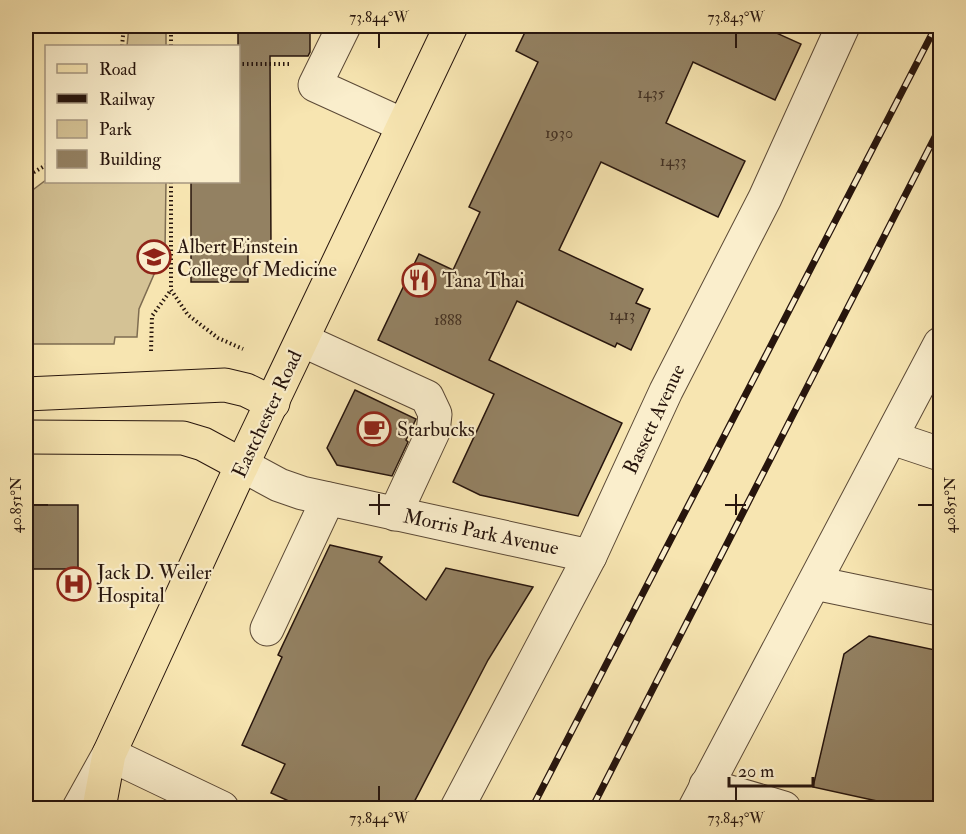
<svg xmlns="http://www.w3.org/2000/svg" width="966" height="834" font-family="'IM FELL Double Pica',serif">
  <rect width="100%" height="100%" fill="#f7e5b1"/>
  <filter id="stains"><feTurbulence type="fractalNoise" baseFrequency=".00333" numOctaves="4"/><feColorMatrix values="0 0 0 0 .2 0 0 0 0 .09 0 0 0 0 .02 0 0 0 .5 -.17"/></filter>
  <radialGradient id="worn" r=".72"><stop offset=".6" stop-color="#630" stop-opacity="0"/><stop offset="1" stop-color="#630" stop-opacity=".3"/></radialGradient>
  <g fill="#d4c295" stroke="#7e6c51" stroke-width="1.5">
    <path d="M129,26h37v20h-39z"/>
    <path d="M46,180v2h120l-1,67 -26,60 -2,28h-22l-1,7h-88v-149z"/>
  </g>
  <g fill="#938162" stroke="#27150d" stroke-width="1.5">
    <path d="M238,26h72v26l-2,4h-38l1,191h-23v35h-57v-100h47z"/>
    <path d="M528,26h233l40,18 -26,56 -82,-38 -27,61 79,38 -27,56 -117,-55 -42,88 84,39 -7,14 14,6 -19,41 -14,-7 -2,4 -98,-46 -28,59 133,63 -44,93 -98,-21 -27,-13 41,-88 -116,-54 41,-86 34,16 27,-58 -11,-5 69,-145 -22,-11z"/>
    <path d="M355,390l61,29 -10,21 2,2 -16,34 -55,-11 -10,-17z"/>
    <rect x="26" y="505" width="52" height="64"/>
    <path d="M330,545l52,12 -3,5 47,38 20,-32 87,19 -45,73 -77,148h-107l-33,-15 14,-29 -43,-19 40,-88 -4,-2z"/>
    <path d="M869,636l71,15v157h-31l-96,-21 31,-133z"/>
  </g>
  <g fill="none" stroke-linecap="round" stroke-linejoin="round">
    <defs>
      <g id="minor">
        <path d="M344,26l-29,59 88,40"/>
        <path d="M302,340l125,57 8,17 -2,18 -38,82"/>
        <path d="M892,438l48,16"/>
        <path d="M242,465l37,20 23,8 288,63"/>
        <path d="M815,583l125,26"/>
        <path d="M267,629l61,-130"/>
        <path d="M706,785l78,23"/>
        <path d="M79,808l30,-54 113,54"/>
        <path d="M457,808l133,-252 76,-165 99,-193 78,-172"/>
        <path d="M695,808l245,-464"/>
      </g>
      <g id="major">
        <path d="M26,394l199,-9 21,5 27,13"/>
        <path d="M26,437l157,1 20,6 39,21"/>
        <path d="M99,808l10,-54 133,-289 209,-439"/>
      </g>
    </defs>
    <use href="#minor" stroke="#5b4936" stroke-width="35"/>
    <use href="#major" stroke="#27150d" stroke-width="35"/>
    <g stroke="#27150d" stroke-width="4" stroke-dasharray="1.5 3" stroke-linecap="butt">
      <path d="M171,26v20"/>
      <path d="M122,46l2,-20"/>
      <path d="M238,64h54"/>
      <path d="M26,177l20,-12"/>
      <path d="M171,182v108l17,25 30,23 25,11"/>
      <path d="M151,351l1,-35 19,-26"/>
    </g>
    <use href="#minor" stroke="#faeecc" stroke-width="33"/>
    <use href="#major" stroke="#f7e5b1" stroke-width="33"/>
    <defs>
      <g id="rail">
        <path d="M532,808l404,-782"/>
        <path d="M592,808l348,-681"/>
      </g>
    </defs>
    <use href="#rail" stroke="#27150d" stroke-width="7"/>
    <use href="#rail" stroke="#faeecc" stroke-width="4.5" stroke-dasharray="14" stroke-linecap="butt"/>
  </g>
  <path fill="none" stroke="#27150d" stroke-width="2" d="M379,33v15M736,33v15M379,494v21M736,494v21M33,505h15M369,505h21M725,505h21M918,505h15M379,786v15M736,786v15"/>
  <defs>
    <symbol id="university-ring" viewBox="-11 -11 22 22"><circle r="9.5" fill="#faeecc" stroke="#8f2418" stroke-width="1.5"/><path d="M0-5L7-2L0 1L-7-2ZM-4 1L0 2.5L4 1V4Q0 6-4 4Z" fill="#8f2418"/></symbol>
    <symbol id="restaurant-ring" viewBox="-11 -11 22 22"><circle r="9.5" fill="#faeecc" stroke="#8f2418" stroke-width="1.5"/><path d="M-5-6h1v4h1v-4h1v4h1v-4h1v5L-1.5 .5V6h-2V.5L-5-1ZM5-6V6H3V1.5H1.5Q1.5-4 5-6Z" fill="#8f2418"/></symbol>
    <symbol id="cafe-ring" viewBox="-11 -11 22 22"><circle r="9.5" fill="#faeecc" stroke="#8f2418" stroke-width="1.5"/><path d="M-5.5-4.5H6V0H3Q3 3.5 0 3.5H-2.5Q-5.5 3.5-5.5 0ZM3-3.2v2h1.7v-2ZM-6 4.5H4V6H-6Z" fill="#8f2418"/></symbol>
    <symbol id="hospital-ring" viewBox="-11 -11 22 22"><circle r="9.5" fill="#faeecc" stroke="#8f2418" stroke-width="1.5"/><path d="M-5-5h3v3.5h4V-5h3V5h-3V1.5h-4V5h-3Z" fill="#8f2418"/></symbol>
  </defs>
  <g fill-rule="evenodd">
    <use href="#university-ring" x="135" y="238" width="38" height="38"/>
    <use href="#restaurant-ring" x="400" y="261" width="38" height="38"/>
    <use href="#cafe-ring" x="355" y="410" width="38" height="38"/>
    <use href="#hospital-ring" x="55" y="565" width="38" height="38"/>
  </g>
  <g text-anchor="middle" dominant-baseline="central" stroke-width="4.5" stroke-linejoin="round" paint-order="stroke">
    <g font-size="16" fill="#423022">
      <text x="651" y="93">1435</text>
      <text x="559" y="133">1930</text>
      <text x="673" y="161">1433</text>
      <text x="622" y="315">1413</text>
      <text x="448" y="320">1888</text>
    </g>
    <g font-size="20" fill="#27150d" stroke="#faeecc" text-anchor="start">
      <text x="177" y="246">Albert Einstein<tspan x="177" dy="23">College of Medicine</tspan></text>
      <text x="442" y="280">Tana Thai</text>
      <text x="397" y="429">Starbucks</text>
      <text x="97" y="572">Jack D. Weiler<tspan x="97" dy="23">Hospital</tspan></text>
    </g>
    <g font-size="20" fill="#27150d" stroke="#faeecc">
      <text transform="translate(267 414) rotate(-65)">Eastchester Road</text>
      <text transform="translate(654 419) rotate(-65)">Bassett Avenue</text>
      <text transform="translate(481 532) rotate(12)">Morris Park Avenue</text>
    </g>
  </g>
  <rect width="966" height="834" fill="none" stroke="#f7e5b1" stroke-width="66"/>
  <rect x="45" y="45" width="195" height="138" fill="#faeecc" stroke="#a69780" stroke-width="1.5"/>
  <rect x="57" y="64" width="30" height="9" fill="#f7e5b1" stroke="#a69780" stroke-width="1.5"/>
  <text x="99" y="75" font-size="18" fill="#27150d">Road</text>
  <rect x="57" y="94" width="30" height="9" fill="#27150d" stroke="#a69780" stroke-width="1.5"/>
  <text x="99" y="105" font-size="18" fill="#27150d">Railway</text>
  <rect x="57" y="120" width="30" height="18" fill="#d4c295" stroke="#a69780" stroke-width="1.5"/>
  <text x="99" y="135" font-size="18" fill="#27150d">Park</text>
  <rect x="57" y="150" width="30" height="18" fill="#938162" stroke="#a69780" stroke-width="1.5"/>
  <text x="99" y="165" font-size="18" fill="#27150d">Building</text>
  <path d="M729 777v9h84v-9" fill="none" stroke="#27150d" stroke-width="3"/>
  <text x="738" y="777" font-size="18" fill="#27150d" stroke="#faeecc" stroke-width="4.5" paint-order="stroke">20 m</text>
  <rect x="33" y="33" width="900" height="768" fill="none" stroke="#27150d" stroke-width="2"/>
  <g font-size="15" text-anchor="middle" fill="#27150d">
    <text x="379" y="22">73.844°W</text>
    <text x="736" y="22">73.843°W</text>
    <text transform="translate(16 505) rotate(-90)" y="5">40.851°N</text>
    <text transform="translate(950 505) rotate(-90)" y="5">40.851°N</text>
    <text x="379" y="823">73.844°W</text>
    <text x="736" y="823">73.843°W</text>
  </g>
  <rect width="100%" height="100%" filter="url(#stains)"/>
  <rect width="100%" height="100%" fill="url(#worn)"/>
</svg>
